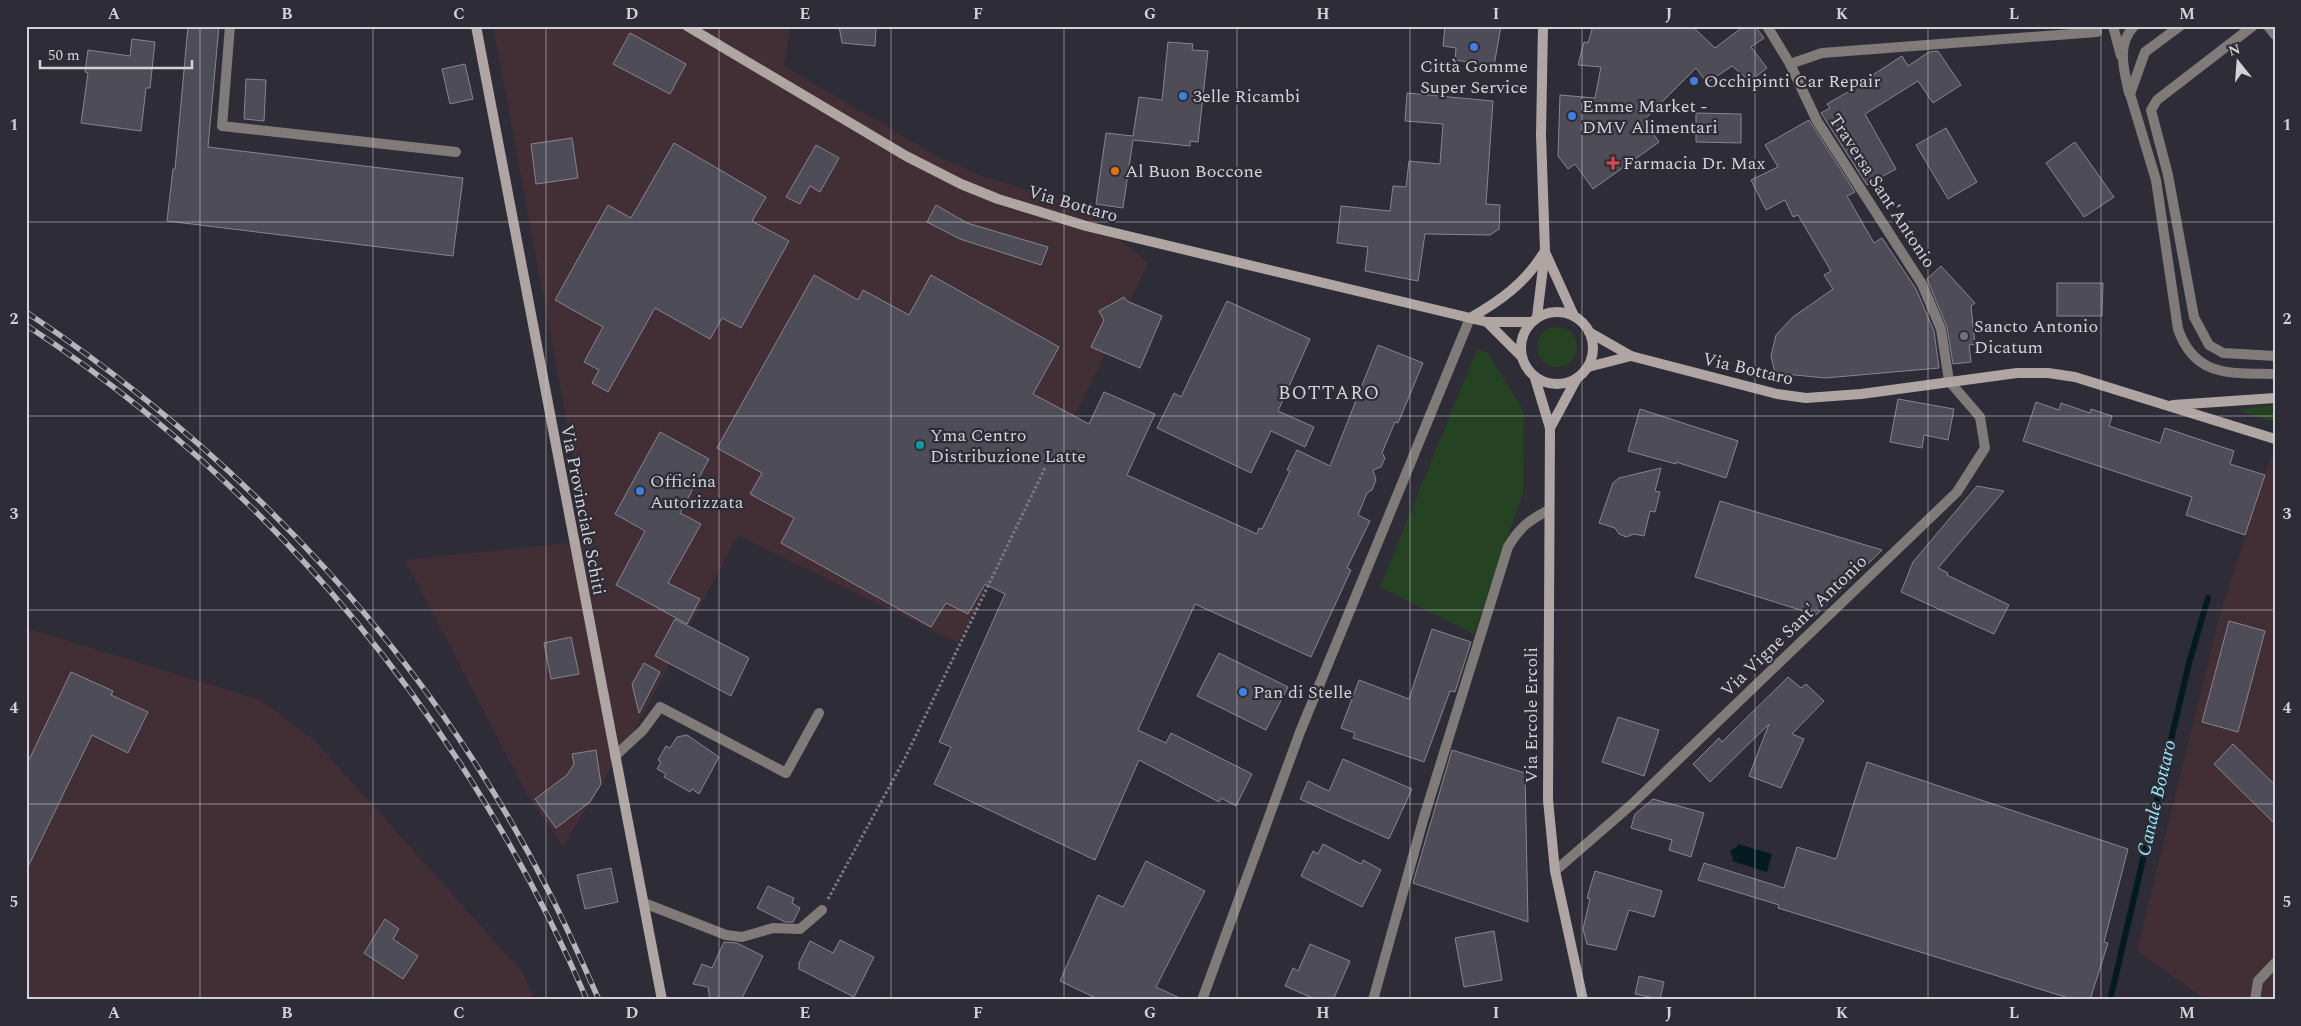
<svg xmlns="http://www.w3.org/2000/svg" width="2301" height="1026" font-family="Spectral,serif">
  <rect width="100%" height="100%" fill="#2e2c36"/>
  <g fill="#422f35">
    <path d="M493,26h297l-6,40 154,91 44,19 94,28 72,59 -55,116 -135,264 -220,-108 -99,187 -76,124 -35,-50 -123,-236 184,-19z"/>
    <path d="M2271,456l4,2v542h-69l-69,-49 83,-337z"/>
    <path d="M26,628l234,72 54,40 208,232 13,28h-509z"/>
  </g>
  <g fill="#254323">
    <circle cx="1557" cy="347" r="20"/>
    <path d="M1477,349l11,4 36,59 -1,81 -49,141 -94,-47z"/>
    <path d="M2265,406h10v17l-37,-13z"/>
  </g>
  <path fill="#031b20" d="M1738,844l34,10 -5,18 -35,-11 1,-3 -3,-7 7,-4z"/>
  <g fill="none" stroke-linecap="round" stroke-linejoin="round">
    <path stroke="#031b20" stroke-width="6" d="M2110,1000l79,-337 19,-65"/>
  </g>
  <g fill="#4e4c57" stroke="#878591">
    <path d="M188,26h31l-11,121 255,31 -10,78 -286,-35 6,-52h2z"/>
    <path d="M839,26h37l-1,20 -33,-3z"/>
    <path d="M1445,26h56l-7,40 -39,-6 1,-12 -13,-2z"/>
    <path d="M1593,26h99l23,22 29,-22h11l9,12 -13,9 16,21 -17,13 -18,-15 -25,17 -11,-15 -52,52 15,22 -66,47 -18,-25 -7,5 -10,-13 2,-61 35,3 6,-31 -23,-2 6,-23 4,1z"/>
    <path d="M630,33l56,31 -16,30 -57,-30z"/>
    <path d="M132,39l23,3 -5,46h-4l-5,43 -60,-8 7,-50 -3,-1 3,-22 42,6z"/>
    <path d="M1168,42l25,2 -1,6 16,1 -10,91 -8,-1v5l-57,-6 -10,68 -27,-4 10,-71 27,3 6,-39 23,3z"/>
    <path d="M1938,51l23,34 -28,18 -15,-22 -53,33 31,55 -29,16 -46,-72 9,-5 -3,-4 45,-26 -1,-2 31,-20 6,10 21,-14z"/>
    <path d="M465,64l8,35 -23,5 -8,-35z"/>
    <path d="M246,79l20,1 -2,41 -20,-2z"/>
    <path d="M1407,93l86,8 -7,103 14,1 -1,24 -9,6 -65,-1 -7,47 -53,-10 3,-24 -31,-4 4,-37 49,5 3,-25 13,1 3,-26 31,3 3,-40 -38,-3z"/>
    <path d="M1696,113l45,1v29l-45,-1z"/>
    <path d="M1809,120l46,72 -8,4 27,47 8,-5 34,51 18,42 5,37 -114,10 -50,-5 -4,-17 5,-21 17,-18 40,-28 -9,-14 7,-4 -33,-56 -5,2 -8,-17 -19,10 -15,-30 27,-13 -13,-22z"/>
    <path d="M1946,128l31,54 -29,17 -32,-54z"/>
    <path d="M572,138l6,40 -42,6 -5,-40z"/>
    <path d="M2075,142l39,55 -30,20 -38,-54z"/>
    <path d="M674,143l92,54 -14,24 37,20 -48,87 -19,-10 -12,21 -55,-31 -47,84 -16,-9 7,-13 -15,-8 19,-35 -48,-27 53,-95 23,13z"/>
    <path d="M816,145l23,13 -19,34 -10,-6 -10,18 -14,-7z"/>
    <path d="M936,205l31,18 81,24 -7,18 -81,-26 -33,-17z"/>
    <path d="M1941,266l34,37 -4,3 4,38 -6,1 2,17 -18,2 -6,-37 -20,-48z"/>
    <path d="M814,275l44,25 5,-10 46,25 22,-40 128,72 -26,47 56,30 15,-32 51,22 -28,61 130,59 2,-6 3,1 28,-58 -3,-1 10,-20 33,16 48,-121 45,18 -25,60 -3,-1 -13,31 3,5 -4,9 -8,3 3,10 -4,10 -5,3 -9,22 12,6 -23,47 4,2 -40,87 -116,-53 -57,126 28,13 5,-10 81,41 -16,32 -15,-8 -2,4 -80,-42 -44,100 -161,-76 17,-37 -12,-5 66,-148 -20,-10 -17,30 -22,-11 -15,24 -150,-84 13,-25 -44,-24 12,-21 -45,-25z"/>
    <path d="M2057,283h46l-1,33h-45z"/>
    <path d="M1124,297l3,4 35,15 -22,52 -49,-21 13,-27 -5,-9z"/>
    <path d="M1227,301l83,38 -32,72 36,16 -9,20 -34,-16 -20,42 -94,-45 17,-35 7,4z"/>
    <path d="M1898,399l56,10 -6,31 -24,-5 -2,13 -32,-6z"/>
    <path d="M2036,402l23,8 2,-7 29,10 1,-4 21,7 -3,10 51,17 5,-15 69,23 -4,13 35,11 -20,60 -59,-20 6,-18 -169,-56z"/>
    <path d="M1640,409l98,32 -12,37 -50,-16v2l-48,-13z"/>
    <path d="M660,432l49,27 -29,54 21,11 -33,59 32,16 -13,25 -71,-39 29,-54 -30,-17z"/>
    <path d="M1661,468l-6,23 5,1 -5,20 -5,-1 -6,25 -10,-2 -8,3 -7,-3 -4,-6 -16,-5 14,-40 6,-5z"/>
    <path d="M1977,486l27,5 -66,77 10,5 -1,2 62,30 -15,29 -93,-42 12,-30z"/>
    <path d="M1720,501l162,49 -66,65 -121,-38z"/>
    <path d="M675,619l74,39 -18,38 -76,-40z"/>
    <path d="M2229,621l36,10 -27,101 -36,-10z"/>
    <path d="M1432,629l39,13 -16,50 -5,-1 -26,71 -71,-24 2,-5 -14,-5 18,-48 50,19z"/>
    <path d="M571,637l8,37 -28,5 -7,-36z"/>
    <path d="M1219,653l69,34 -22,43 -69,-34z"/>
    <path d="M644,663l16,9 -21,41 -7,-29z"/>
    <path d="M71,672l42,19 -2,4 37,17 -20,41 -36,-18 -66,136v-105z"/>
    <path d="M1788,677l13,11 5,-4 18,17 -32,33 12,5 -23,49 -32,-12 20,-52 -59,58 -17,-18 26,-26 3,4z"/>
    <path d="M1618,717l41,13 -15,46 -42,-14z"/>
    <path d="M687,735l32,22 -20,37 -7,-5 -2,3 -26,-15 2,-3 -9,-5 4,-7 -3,-2 8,-14 4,2 7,-11z"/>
    <path d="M2233,744l42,41v39l-61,-60z"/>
    <path d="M596,750l5,34 -11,18 -34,26 -21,-29 32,-24 7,-11 -2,-10z"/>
    <path d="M1452,750l73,23 3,149 -115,-39z"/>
    <path d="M1343,759l69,30 -23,50 -89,-40 8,-18 21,10z"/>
    <path d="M1867,762l261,87 -24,93 4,1 -18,57h-15l-297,-92 1,-3 -81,-25 6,-17 80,25 13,-41 39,12z"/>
    <path d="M1653,799l51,14 -13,44 -22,-7 3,-10 -41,-12 4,-14z"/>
    <path d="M1323,844l38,20 2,-4 18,10 -19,37 -61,-31 12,-25 5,3z"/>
    <path d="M1146,861l59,30 -49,96 28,13h-84l-40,-19 38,-86 25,12z"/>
    <path d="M611,868l7,34 -33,7 -8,-34z"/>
    <path d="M1595,871l67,20 -8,26 -25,-7 -13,40 -29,-6 -4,-15 7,-30 -3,-1z"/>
    <path d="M768,886l26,12 -2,5 8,5 -7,14h-8l-28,-14z"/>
    <path d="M385,919l14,10 -6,10 25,17 -15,23 -39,-26z"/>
    <path d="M1494,931l8,49 -38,7 -9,-49z"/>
    <path d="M840,940l34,17 -20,40 -55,-28v-6l11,-22 23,12z"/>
    <path d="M724,942l13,1 26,13 -22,44h-31l-2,-13 -15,-3 9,-20 10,4z"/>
    <path d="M1310,944l40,17 -17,39h-16l-32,-14 8,-18 5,3z"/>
    <path d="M1639,976l25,6 -4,17 -25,-5z"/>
  </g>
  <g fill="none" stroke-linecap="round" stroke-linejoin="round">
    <path stroke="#7c7b83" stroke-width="3" stroke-dasharray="2.5 2.5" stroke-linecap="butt" d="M828,899l76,-139 141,-292"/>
    <g stroke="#807a78" stroke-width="10">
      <path d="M230,26l-8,100 234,26"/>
      <path d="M2113,26l8,30"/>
      <path d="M2180,26l-35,26 -15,42 26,86 22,149c17,49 53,44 97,45"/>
      <path d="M2253,26l-96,74 -6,10 17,65 26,142 15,28 14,8 52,3"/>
      <path d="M2268,26l7,9"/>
      <path d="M2129,93c-5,-23 -13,-48 5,-67"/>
      <path d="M2255,1000l3,-19 17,-18"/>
    </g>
    <g stroke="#807a78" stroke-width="10">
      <path d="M1790,64l32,-11 275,-21 -1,-6"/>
      <path d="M615,756l28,-26 17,-23 126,66 33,-60"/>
      <path d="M1555,871l76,-66 326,-313 28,-44 -5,-31 -31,-36 -8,-52 -19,-45 -105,-163 -27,-57 -23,-38"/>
      <path d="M644,903l82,32 16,2 31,-9 27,1 22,-19"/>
      <path d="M1202,1000l98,-268 170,-414"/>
      <path d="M1373,1000l51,-183 84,-270c11,-19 21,-27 41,-37"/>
    </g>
    <g stroke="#afa5a3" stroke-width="10">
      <path d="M476,26l186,974"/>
      <path d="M687,26l219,130 55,28 37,15 88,27 401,96h44"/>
      <path d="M1545,252l29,64"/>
      <circle cx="1557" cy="348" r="36"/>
      <path d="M1537,317l8,-66 -4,-116 2,-109"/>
      <path d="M1470,318c30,-17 54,-34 73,-64"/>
      <path d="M1487,322l34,34"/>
      <path d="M1589,332l42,24 146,38 29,4 55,-4 156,-21h31l27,4 200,62"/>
      <path d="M1588,367l43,-11"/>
      <path d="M1535,378l15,50 -2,372 7,71 28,129"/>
      <path d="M2173,405l102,-7"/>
      <path d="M1550,428l27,-50"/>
    </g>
    <defs>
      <g id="rail">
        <path d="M26,312c219,146 404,344 523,580 18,35 34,72 50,108"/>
        <path d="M26,325c249,163 443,402 561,675"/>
      </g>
    </defs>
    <use href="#rail" stroke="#b5b4ba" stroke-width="5.5"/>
    <use href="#rail" stroke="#2e2c36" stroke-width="4" stroke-dasharray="11" stroke-linecap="butt"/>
  </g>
  <path fill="none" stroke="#d3d2d8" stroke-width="1" stroke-opacity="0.55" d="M200,26v974M373,26v974M546,26v974M719,26v974M891,26v974M1064,26v974M1237,26v974M1410,26v974M1582,26v974M1755,26v974M1928,26v974M2101,26v974M26,222h2249M26,416h2249M26,610h2249M26,804h2249"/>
  <g fill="#3f7fe0" stroke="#2e2c36" stroke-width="2">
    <circle cx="1474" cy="47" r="5"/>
    <circle cx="1694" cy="81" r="5"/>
    <circle cx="1183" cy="96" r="5"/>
    <circle cx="1572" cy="116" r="5"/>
    <circle cx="640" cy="491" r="5"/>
    <circle cx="1243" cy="692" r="5"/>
  </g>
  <path fill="#e0444e" stroke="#2e2c36" stroke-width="2" d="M1610.5 155.5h5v5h5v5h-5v5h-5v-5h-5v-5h5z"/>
  <circle fill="#e8710a" stroke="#2e2c36" stroke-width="2" cx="1115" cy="171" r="5"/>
  <circle fill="#6b7280" stroke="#2e2c36" stroke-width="2" cx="1964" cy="336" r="5"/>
  <circle fill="#0f9aa8" stroke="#2e2c36" stroke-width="2" cx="920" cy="445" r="5"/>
  <g text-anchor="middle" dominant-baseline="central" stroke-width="4.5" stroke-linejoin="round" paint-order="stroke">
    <g font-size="18" fill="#d3d2d8" stroke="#2e2c36" text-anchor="start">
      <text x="1474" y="66" text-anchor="middle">Città Gomme<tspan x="1474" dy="21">Super Service</tspan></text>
      <text x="1704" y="81">Occhipinti Car Repair</text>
      <text x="1193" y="96">3elle Ricambi</text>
      <text x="1582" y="106">Emme Market -<tspan x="1582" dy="21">DMV Alimentari</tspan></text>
      <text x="1623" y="163">Farmacia Dr. Max</text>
      <text x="1125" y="171">Al Buon Boccone</text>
      <text x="1974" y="326">Sancto Antonio<tspan x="1974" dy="21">Dicatum</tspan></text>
      <text x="930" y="435">Yma Centro<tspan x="930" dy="21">Distribuzione Latte</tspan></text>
      <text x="650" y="481">Officina<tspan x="650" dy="21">Autorizzata</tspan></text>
      <text x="1253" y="692">Pan di Stelle</text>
    </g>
    <g font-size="18" fill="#d3d2d8" stroke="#2e2c36">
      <text transform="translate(1882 191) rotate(57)">Traversa Sant'Antonio</text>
      <text transform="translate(1073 204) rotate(16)">Via Bottaro</text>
      <text transform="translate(1748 369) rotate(13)">Via Bottaro</text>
      <text transform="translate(583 510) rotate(79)">Via Provinciale Schiti</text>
      <text transform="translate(1794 626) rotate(-44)">Via Vigne Sant' Antonio</text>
      <text transform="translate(1531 715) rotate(-90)">Via Ercole Ercoli</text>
    </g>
    <g font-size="19" letter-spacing="1" fill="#d3d2d8" stroke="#2e2c36">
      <text x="1329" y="393">BOTTARO</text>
    </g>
    <g font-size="19" font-style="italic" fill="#92eafc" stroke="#2e2c36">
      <text transform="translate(2157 798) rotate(-77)">Canale Bottaro</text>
    </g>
  </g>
  <rect width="2301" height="1026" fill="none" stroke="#2e2c36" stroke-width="55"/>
  <g transform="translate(2238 62) rotate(343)" stroke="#2e2c36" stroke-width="4" paint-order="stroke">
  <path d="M0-4L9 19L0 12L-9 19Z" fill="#d3d2d8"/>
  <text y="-8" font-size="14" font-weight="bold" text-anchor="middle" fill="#d3d2d8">N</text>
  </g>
  <path d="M40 60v8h152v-8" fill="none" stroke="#d3d2d8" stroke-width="2.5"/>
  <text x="48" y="60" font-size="15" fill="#d3d2d8" stroke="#2e2c36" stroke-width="4" paint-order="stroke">50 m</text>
  <rect x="28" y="28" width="2246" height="970" fill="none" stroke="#d3d2d8" stroke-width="2"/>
  <g font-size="16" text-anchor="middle" font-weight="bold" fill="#d3d2d8">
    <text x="114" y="19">A</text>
    <text x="287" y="19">B</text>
    <text x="459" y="19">C</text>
    <text x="632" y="19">D</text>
    <text x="805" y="19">E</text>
    <text x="978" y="19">F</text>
    <text x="1150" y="19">G</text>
    <text x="1323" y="19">H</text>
    <text x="1496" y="19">I</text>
    <text x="1669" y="19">J</text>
    <text x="1842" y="19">K</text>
    <text x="2014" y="19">L</text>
    <text x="2187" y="19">M</text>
    <text x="14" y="130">1</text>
    <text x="2287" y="130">1</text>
    <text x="14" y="324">2</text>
    <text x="2287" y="324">2</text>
    <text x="14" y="519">3</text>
    <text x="2287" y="519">3</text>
    <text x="14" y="713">4</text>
    <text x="2287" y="713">4</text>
    <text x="14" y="907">5</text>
    <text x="2287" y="907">5</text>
    <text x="114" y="1018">A</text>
    <text x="287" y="1018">B</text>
    <text x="459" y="1018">C</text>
    <text x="632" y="1018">D</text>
    <text x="805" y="1018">E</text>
    <text x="978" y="1018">F</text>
    <text x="1150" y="1018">G</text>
    <text x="1323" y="1018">H</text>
    <text x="1496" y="1018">I</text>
    <text x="1669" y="1018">J</text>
    <text x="1842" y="1018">K</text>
    <text x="2014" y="1018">L</text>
    <text x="2187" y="1018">M</text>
  </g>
</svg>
